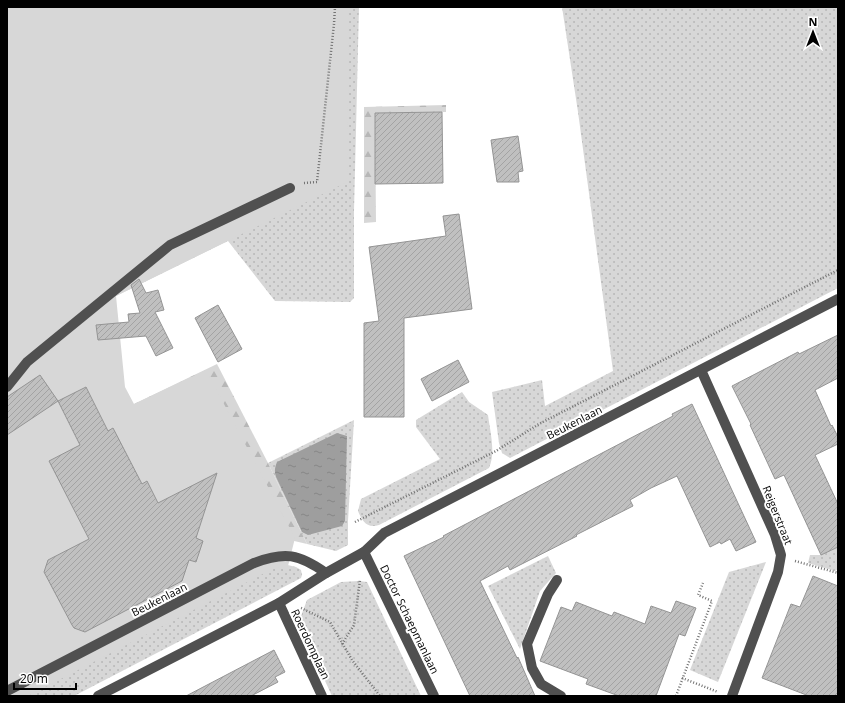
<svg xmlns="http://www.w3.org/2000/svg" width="845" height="703" font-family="'Open Sans',sans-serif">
  <defs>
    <pattern id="green-dots" width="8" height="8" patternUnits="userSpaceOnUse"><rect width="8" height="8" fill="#d7d7d7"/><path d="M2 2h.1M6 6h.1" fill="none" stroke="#b7b7b7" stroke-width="1.8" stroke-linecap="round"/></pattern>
    <pattern id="forest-firs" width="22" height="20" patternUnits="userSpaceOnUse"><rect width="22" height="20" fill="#d7d7d7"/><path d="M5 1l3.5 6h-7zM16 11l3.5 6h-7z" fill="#b7b7b7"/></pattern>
    <pattern id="water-ripples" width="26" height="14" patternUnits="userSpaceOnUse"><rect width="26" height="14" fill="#9e9e9e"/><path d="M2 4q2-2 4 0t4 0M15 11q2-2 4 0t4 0" fill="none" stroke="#868686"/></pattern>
    <pattern id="building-hatch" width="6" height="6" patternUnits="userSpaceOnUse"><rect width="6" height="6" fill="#c0c0c0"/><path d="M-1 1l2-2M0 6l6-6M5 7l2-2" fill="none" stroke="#a3a3a3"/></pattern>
  </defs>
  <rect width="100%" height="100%" fill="#fff"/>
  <g fill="url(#green-dots)">
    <path d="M347,7h12l-5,204v87l-4,4 -75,-1 -47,-60 -112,55z"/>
    <path d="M562,7h276v281l-328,170 -8,-5 -3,-10 -7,-51 50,-12 3,26 68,-35 -35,-259z"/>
    <path d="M462,392l7,10 19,13c2,16 8,38 1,53l-110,57c-12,4 -17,-4 -21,-14l3,-12 79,-40 -24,-32v-7z"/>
    <path d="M354,420l-6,101v24l-12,6 -29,-7 -39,-81z"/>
    <path d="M838,547v22l-3,2 -27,-8 2,-8h11z"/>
    <path d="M548,556l8,17 -16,18 -20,58 -32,-63z"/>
    <path d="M271,561l25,6 5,3 1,5 -1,3 -227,118h-53z"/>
    <path d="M766,562l-48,120 -28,-12 39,-98z"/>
    <path d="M359,581l8,1 54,114h-89l-36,-78 5,-2 6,-16 34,-18z"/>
  </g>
  <g fill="url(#forest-firs)">
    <path d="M446,105v7l-71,1 1,109 -12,1v-116z"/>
    <path d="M217,364l51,99 39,81 -17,-4 -156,-136z"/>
  </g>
  <path fill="#d7d7d7" d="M7,7h342l-2,175 -231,114 9,91 9,17 72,-34 89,168 -8,32 -11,-3 -248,129h-21z"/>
  <path fill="url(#water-ripples)" d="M337,433l10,3 -2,85 -3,5 -34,9 -6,-3 -26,-55c-2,-6 -1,-10 1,-15z"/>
  <g fill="url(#building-hatch)" stroke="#949494">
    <path d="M442,112l1,71 -68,1v-71z"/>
    <path d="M518,136l5,35 -5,1 1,10h-22l-6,-42z"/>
    <path d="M459,214l13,95 -68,9v99h-40v-94l15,-2 -10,-74 77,-11 -3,-20z"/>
    <path d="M139,279l7,14 12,-3 6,20 -9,2 18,36 -17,8 -10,-20 -48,4 -2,-15 33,-3 -1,-8 12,-1 -9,-28z"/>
    <path d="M218,305l24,44 -24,13 -23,-44z"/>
    <path d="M838,335v43l-23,12 16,36 1,-1 6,12v7l-23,11 23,49v43l-17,8 -37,-80 -9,4 -25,-54 1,-1 -19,-38 66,-34 1,2z"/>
    <path d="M458,360l11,22 -37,19 -11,-22z"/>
    <path d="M40,375l18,26 -51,34v-38z"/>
    <path d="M86,387l22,44 5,-3 29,56 5,-3 11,22 59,-30 -21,65 7,3 -7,21 -7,-2 -7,21 -97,51 -11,-4 -2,-3 -28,-53 4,-12 41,-21 -40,-78 31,-16 -22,-44z"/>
    <path d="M692,404l64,138 -20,9 -6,-12 -9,5 -1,-2 -10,5 -33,-71 -26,12 -21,12 3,6 -57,29 1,1 -67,34 -2,-4 -28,15 37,77 1,-1 17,39h-65l-66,-140 40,-19 -1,-1 230,-120 -1,-2z"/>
    <path d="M813,576l25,10v110h-29l-47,-18 29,-74 9,3z"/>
    <path d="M676,601l20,7 -11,28 -6,-2 -23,62h-37l-33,-12 2,-5 -48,-18 21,-54 11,4 4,-9 36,14 2,-4 31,12 6,-18 20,7z"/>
    <path d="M274,650l11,22 -10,5 3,5 -27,14h-65z"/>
  </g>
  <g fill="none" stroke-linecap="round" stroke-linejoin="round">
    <g stroke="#727272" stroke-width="2.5" stroke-dasharray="1 2" stroke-linecap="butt">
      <path d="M304,183l13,-1 17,-158 1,-17"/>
      <path d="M355,522l141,-71 43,-27 299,-154"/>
      <path d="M795,561l43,12"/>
      <path d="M301,608l29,14 22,38 28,36"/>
      <path d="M342,644l12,-19 6,-45"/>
      <path d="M682,678l36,14"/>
      <path d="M676,696l36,-95 -14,-6 5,-12"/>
    </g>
    <g stroke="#505050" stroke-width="10">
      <path d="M701,370l74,165 6,20 -3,17 -46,124"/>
      <path d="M7,387l20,-25 143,-117 120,-57"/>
      <path d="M364,552l70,144"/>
      <path d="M557,580l-9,14 -21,50 5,24 9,16 20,12"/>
      <path d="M279,603l43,93"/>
      <path d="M7,691l247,-128c31,-12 45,-9 72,10"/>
      <path d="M98,696l181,-93 47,-30 38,-21 20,-19 454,-234"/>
    </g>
  </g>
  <g text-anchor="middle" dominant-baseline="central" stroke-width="4" stroke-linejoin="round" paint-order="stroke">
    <g font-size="11" fill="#000" stroke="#fff">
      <text transform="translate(574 422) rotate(-27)">Beukenlaan</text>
      <text transform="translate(778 515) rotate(68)">Reigerstraat</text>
      <text transform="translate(159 599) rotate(-27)">Beukenlaan</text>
      <text transform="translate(410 619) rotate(64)">Doctor Schaepmanlaan</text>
      <text transform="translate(311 644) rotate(65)">Roerdomplaan</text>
    </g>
  </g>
  <rect width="845" height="703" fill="none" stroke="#000000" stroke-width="16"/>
  <g transform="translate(813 32)" stroke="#ffffff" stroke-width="3" paint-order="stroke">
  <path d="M0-3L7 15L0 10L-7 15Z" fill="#000000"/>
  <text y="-6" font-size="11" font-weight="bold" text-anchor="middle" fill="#000000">N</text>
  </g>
  <path d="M14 683v6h62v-6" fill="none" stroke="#000000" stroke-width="2"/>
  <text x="20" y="683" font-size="12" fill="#000000" stroke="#ffffff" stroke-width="3" paint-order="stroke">20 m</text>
</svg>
